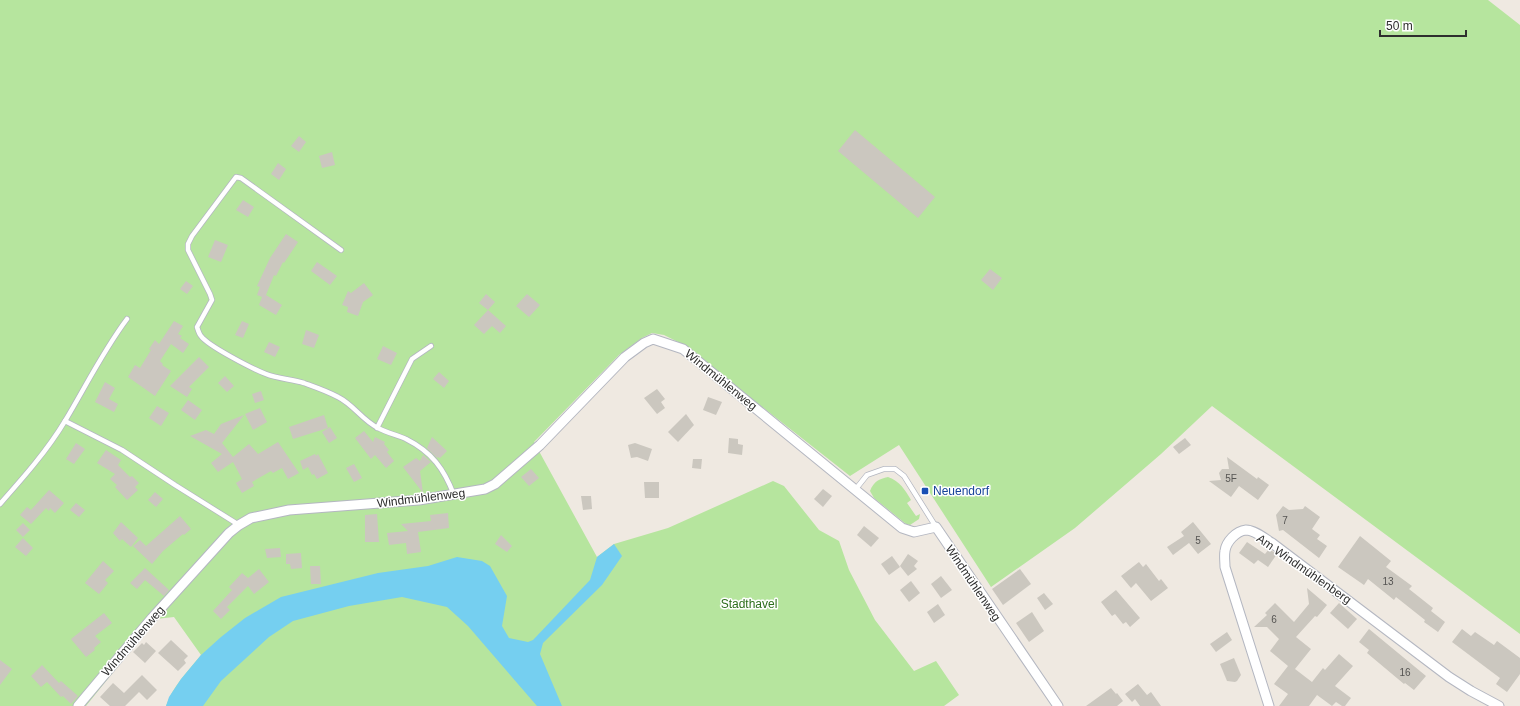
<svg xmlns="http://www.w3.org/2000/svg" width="1520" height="706" font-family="Helvetica,sans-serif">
  <rect width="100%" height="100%" fill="#efe9e1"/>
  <g fill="#b6e59e">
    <path d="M0,0h1488l32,25v609l-308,-228 -51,48 -86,74 -84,59 -92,-142 -49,31 -168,-132 -18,-9 -12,-2 -10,5 -23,17 -85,87 63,115 17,-13 54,-16 105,-47 11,5 35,44 20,11 10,29 26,50 39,51 22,-10 23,34 -15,11h-778c7,-20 22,-35 35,-51l-27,-38 -18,2 -70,87h-86z"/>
    <path d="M888,477c12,4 17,13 23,23l-4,3 9,13 4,-2 -1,5 -9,6 -4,-1 -32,-26 -4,-7c4,-10 9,-12 18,-14z"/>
  </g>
  <path fill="#75cff0" d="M614,544l8,12 -20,29 -59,58 -3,11 22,52h-25l-69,-80 -21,-19 -45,-10 -53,9 -56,15 -24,16 -48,44 -18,25h-37l3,-9 12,-18 20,-24 20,-18 24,-19 36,-21 97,-24 50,-7 29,-9 25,4 8,5 17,30 -5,30 7,12 19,4 5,-2 57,-60 7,-23z"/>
  <g fill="#cbc7bf">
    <path d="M855,130l80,67 -17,21 -80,-67z"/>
    <path d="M299,136l7,6 -7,10 -8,-6z"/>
    <path d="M332,152l3,13 -13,3 -3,-12z"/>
    <path d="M278,163l8,6 -7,11 -8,-6z"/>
    <path d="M243,200l11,7 -6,10 -12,-7z"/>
    <path d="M286,234l12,8 -14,21 -1,-1 -7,14 -2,-1 -8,20 16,10 -6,10 -17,-10 3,-8 -5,-2 3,-8 -3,-1 13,-28z"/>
    <path d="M215,240l13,5 -7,17 -13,-5z"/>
    <path d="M317,262l20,14 -7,9 -19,-14z"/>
    <path d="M990,269l12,9 -9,12 -12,-10z"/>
    <path d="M186,281l7,5 -6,8 -7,-5z"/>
    <path d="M364,283l9,12 -10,7 -5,14 -11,-4 1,-5 -6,-2 6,-14 3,2z"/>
    <path d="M486,294l9,8 -7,8 -9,-7z"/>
    <path d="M527,294l13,11 -11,12 -13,-11z"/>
    <path d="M488,310l18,16 -6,7 -8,-7 -8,8 -10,-9z"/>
    <path d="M174,321l9,5 -5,8 4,2 -2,2 9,6 -6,9 -12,-9 -11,17 3,3 -1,1 9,6 -16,25 -27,-19 7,-12 5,3 11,-18 -2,-1 6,-9 4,4z"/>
    <path d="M242,321l7,3 -6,14 -8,-3z"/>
    <path d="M306,330l13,5 -5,13 -12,-4z"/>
    <path d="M269,342l11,5 -5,10 -11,-5z"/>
    <path d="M383,346l14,7 -6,12 -14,-6z"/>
    <path d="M199,357l10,10 -20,20 3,2 -5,8 -17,-11z"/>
    <path d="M439,372l10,9 -5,7 -11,-9z"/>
    <path d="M225,376l9,10 -7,6 -9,-9z"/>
    <path d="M105,382l10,6 -6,11 9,5 -4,8 -19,-10z"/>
    <path d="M657,389l8,10 -4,3 4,6 -8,6 -13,-16z"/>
    <path d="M261,391l3,9 -9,3 -3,-9z"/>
    <path d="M708,397l14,5 -6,13 -13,-5z"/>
    <path d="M188,400l14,10 -7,10 -14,-10z"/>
    <path d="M157,406l12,7 -8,13 -12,-8z"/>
    <path d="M260,408l7,14 -14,8 -8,-16z"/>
    <path d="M686,414l8,11 -16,17 -10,-10z"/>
    <path d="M244,415l-22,28 11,14 16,-13 9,10 20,-12 21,31 -11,6 -6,-11 -9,5 -2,-2 -19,11 2,4 -12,7 -6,-10 6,-4 -9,-17 -15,10 -7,-9 11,-9 -32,-18 16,-6 8,4 7,-10z"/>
    <path d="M324,415l4,13 -35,11 -4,-12z"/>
    <path d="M330,427l7,11 -8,5 -7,-11z"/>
    <path d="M364,431l9,11 2,-5 10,5 -1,2 5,6 -2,2 7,9 -8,7 -11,-13 -4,4 -16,-21z"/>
    <path d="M432,437l15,14 -7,7 -2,-1 -1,1 -10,-10z"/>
    <path d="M729,438l9,1v5l5,1 -1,10 -14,-2z"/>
    <path d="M1185,438l6,7 -12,9 -6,-7z"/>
    <path d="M76,443l9,6 -11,15 -8,-5z"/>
    <path d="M635,443l17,6 -4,12 -11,-4 -6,1 -3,-13z"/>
    <path d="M106,450l15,10 -3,5 12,12 2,-1 7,7 -4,4 3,3 -11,10 -12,-13 2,-2 -7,-6 5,-5 -18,-11z"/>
    <path d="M315,454l1,2 2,-2 10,19 -11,6 -3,-5 -2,1 -4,-8 -5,3 -3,-9z"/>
    <path d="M423,455l8,7 -11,9 3,22 -20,-26 13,-9 4,3z"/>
    <path d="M1227,457l30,22 1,-2 11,8 -11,15 -19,-14 -8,11 -22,-16 12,-1 -2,-7 3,-4h7z"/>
    <path d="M693,459h9l-1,10 -9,-1z"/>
    <path d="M354,464l8,14 -8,4 -8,-14z"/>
    <path d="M531,469l8,9 -10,8 -8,-9z"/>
    <path d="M644,482h15v16h-14z"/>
    <path d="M823,489l9,7 -9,11 -9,-8z"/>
    <path d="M49,490l15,13 -9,10 -5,-5 -1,3 -3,-3 -15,16 -11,-9 7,-8 4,3z"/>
    <path d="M155,492l8,7 -7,8 -8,-7z"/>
    <path d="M581,496h10l1,13 -9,1z"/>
    <path d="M76,503l9,7 -6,7 -9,-7z"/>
    <path d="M1283,506l6,4 14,-1 2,-3 15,11 -8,12 8,6 -3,4 10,7 -8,12 -36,-28 -4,1 -3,-16z"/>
    <path d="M448,513l1,15 -31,4 3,20 -14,2 -1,-11 -17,2 -2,-12 21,-2 -7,-7 30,-3 -1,-6z"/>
    <path d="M377,514l2,28h-14v-27z"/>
    <path d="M180,516l11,13 -7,6 -1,-1 -20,17 -11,13 -19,-18 7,-6 6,6z"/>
    <path d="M121,522l17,16 -7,9 -9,-8 -2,2 -7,-8z"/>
    <path d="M1193,522l18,22 -13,10 -9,-11 -16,12 -6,-8 17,-11 -3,-4z"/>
    <path d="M23,523l7,7 -7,7 -7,-7z"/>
    <path d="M864,526l15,12 -8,9 -14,-12z"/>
    <path d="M501,535l11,11 -5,6 -12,-8z"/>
    <path d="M1360,536l31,25 -5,6 26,19 -3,3 24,19 -2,3 14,11 -7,10 -14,-10 1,-2 -29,-23 -2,3 -26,-21 -4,6 -26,-18z"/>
    <path d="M23,538l10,10 -7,8 -11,-9z"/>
    <path d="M1247,542l18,12 4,-5 8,5 -9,13 -10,-7 -4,4 -15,-11z"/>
    <path d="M280,548l1,9 -14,1 -2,-9z"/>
    <path d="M301,553l1,15 -11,1 -1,-5h-4v-10z"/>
    <path d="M908,554l10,7 -4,5 3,3 -9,7 -8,-10z"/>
    <path d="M892,556l8,11 -11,8 -8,-11z"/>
    <path d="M103,561l11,10 -9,9 3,3 -9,11 -14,-11z"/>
    <path d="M1139,562l4,5 3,-3 13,17 2,-2 7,9 -17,13 -15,-18 -5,5 -10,-12z"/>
    <path d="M310,566h10l1,18h-10z"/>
    <path d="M145,568l24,22 -5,6 -19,-16 -8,9 -7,-6z"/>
    <path d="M259,569l10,13 -15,12 -6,-8 -21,21 3,3 -9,9 -8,-8 19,-21 -3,-3 13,-14 6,5z"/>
    <path d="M1020,569l11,15 -28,21 -11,-16z"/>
    <path d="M941,576l11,14 -11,8 -10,-14z"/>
    <path d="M911,581l9,12 -11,9 -9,-12z"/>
    <path d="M1307,588l20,17 -10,12 -2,-1 -19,21 15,12 -16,20 17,13 11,-14 2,2 14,-16 14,12 -18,20 16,12 -6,8h-3l-6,-4 -4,4 -15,-11 -8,11h-30l9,-12 -14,-10 14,-18 -18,-15 9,-12 -12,-12h-13l13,-12 -2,-2 10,-10 19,19 15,-18z"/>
    <path d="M1116,590l24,28 -10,9 -4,-5 -3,2 -8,-10 -3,2 -11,-14z"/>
    <path d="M1044,593l9,11 -8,6 -8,-12z"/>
    <path d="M1339,603l18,16 -9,10 -18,-16z"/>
    <path d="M938,604l7,11 -11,8 -7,-11z"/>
    <path d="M1032,612l12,19 -15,11 -13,-19z"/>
    <path d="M104,613l8,10 -17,13 6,6 -7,6 1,2 -9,7 -15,-18z"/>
    <path d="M1369,629l57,47 -12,14 -9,-7 -1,1 -37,-31 2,-3 -10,-8z"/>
    <path d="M1462,629l9,7 4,-4 19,13 3,-4 23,17v16l-13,18 -11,-8 4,-6 -48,-36z"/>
    <path d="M1227,632l5,8 -16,12 -6,-8z"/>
    <path d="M171,640l17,16 -4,4 2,3 -8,8 -20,-18z"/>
    <path d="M146,642l10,9 -11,12 -12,-11 9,-9 2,2z"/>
    <path d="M1234,658l7,17 -4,6 -2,1 -8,-1 -7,-17z"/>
    <path d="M0,660l12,9 -12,16z"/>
    <path d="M42,665l17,18 2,-2 17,15 -7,8 -8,-8 -2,1 -14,-15 -6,5 -10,-11z"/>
    <path d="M142,675l15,15 -10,10 -8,-8 -14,14h-15l-10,-9 13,-14 11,10z"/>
    <path d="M1138,684l9,11 4,-3 10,14h-21l-5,-7 -3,3 -7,-8z"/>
    <path d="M1111,688l5,6 1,-1 6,8 -6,5h-31z"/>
  </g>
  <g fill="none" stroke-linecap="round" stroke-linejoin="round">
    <defs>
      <g id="lane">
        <path d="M341,250l-100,-72 -5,-1 -44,59 -4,8v6l22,44 2,6 -15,27c1,3 2,7 4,9 7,10 52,33 65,38 12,5 26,5 38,9 11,4 23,8 34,14 16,8 24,23 40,31 9,5 19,7 28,11 26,13 38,30 48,56"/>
        <path d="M65,421l57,29 53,35 64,40"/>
        <path d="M377,428l35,-69 19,-13"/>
        <path d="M855,490l12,-15 17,-6h11l9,7 32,51"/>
        <path d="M0,504c23,-26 47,-53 65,-83 21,-35 38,-70 62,-102"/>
      </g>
      <g id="street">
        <path d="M78,706l74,-88 77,-85 10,-8 12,-7 38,-8 130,-10 66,-11 10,-5 45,-39 85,-88 19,-14 9,-4 30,10 219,179 12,4 22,-5 122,179"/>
        <path d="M1269,706l-44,-139c0,-5 -1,-11 0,-16 1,-9 11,-20 21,-21 9,0 19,9 26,13l177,134 22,14 28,15"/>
      </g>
    </defs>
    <use href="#lane" stroke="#b4b7c1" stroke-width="6"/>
    <use href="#street" stroke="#b4b7c1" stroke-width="11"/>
    <use href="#lane" stroke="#fff" stroke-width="4.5"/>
    <use href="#street" stroke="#fff" stroke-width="9"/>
  </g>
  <rect fill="#1a4fb4" stroke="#fff" stroke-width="1.5" x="921" y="487" width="8" height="8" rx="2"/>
  <g text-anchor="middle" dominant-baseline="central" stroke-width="3" stroke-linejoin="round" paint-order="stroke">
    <g font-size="10" fill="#555452">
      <text x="1231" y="478">5F</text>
      <text x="1285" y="520">7</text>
      <text x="1198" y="540">5</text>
      <text x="1388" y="581">13</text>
      <text x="1274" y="619">6</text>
      <text x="1405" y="672">16</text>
    </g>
    <g font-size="12" fill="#2e2e2e" stroke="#fff">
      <text transform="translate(721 380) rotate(39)">Windmühlenweg</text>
      <text transform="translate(421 498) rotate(-7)">Windmühlenweg</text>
      <text transform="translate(1304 569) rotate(35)">Am Windmühlenberg</text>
      <text transform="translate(973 583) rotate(56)">Windmühlenweg</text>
      <text transform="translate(133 641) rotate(-49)">Windmühlenweg</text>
    </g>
    <g font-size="12" fill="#164399" stroke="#fff" text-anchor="start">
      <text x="933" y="491">Neuendorf</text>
    </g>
    <g font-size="12" fill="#2c6e1b" stroke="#fff">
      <text x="749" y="604">Stadthavel</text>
    </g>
  </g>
  <path d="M1380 30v6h86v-6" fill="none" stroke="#2e2e2e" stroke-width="2"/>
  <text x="1386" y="30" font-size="12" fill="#2e2e2e" stroke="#ffffff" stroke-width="3" paint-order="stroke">50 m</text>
</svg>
